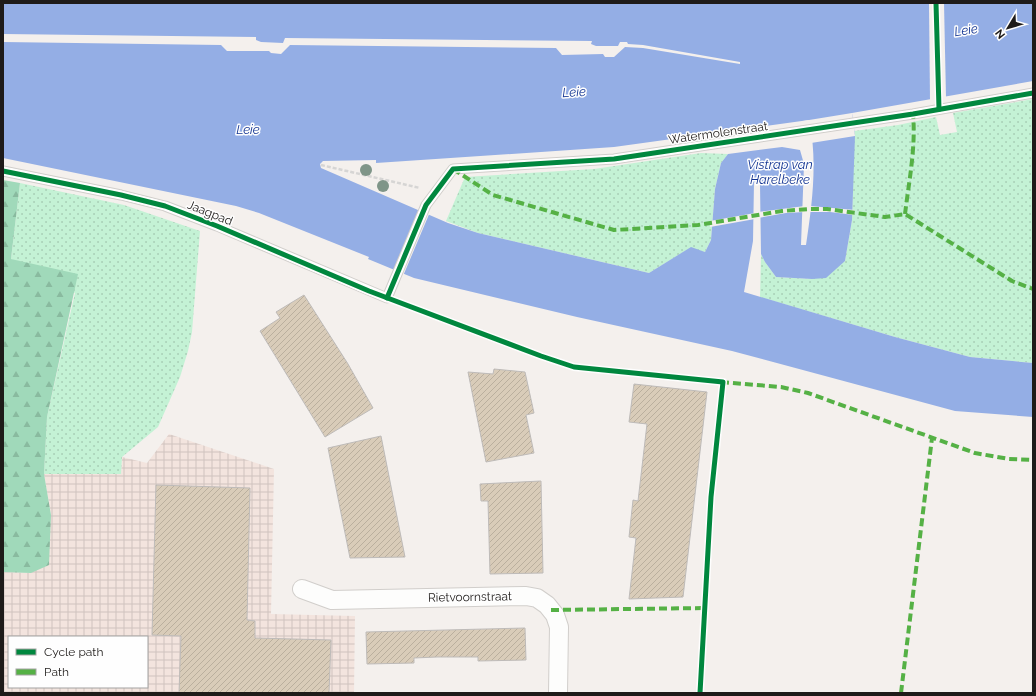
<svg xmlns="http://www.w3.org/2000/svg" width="1036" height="696" font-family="Raleway,sans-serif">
  <defs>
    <pattern id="industrial-grid" width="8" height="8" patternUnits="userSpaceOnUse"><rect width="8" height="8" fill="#f3e4de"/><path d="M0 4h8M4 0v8" fill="none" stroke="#d0c3be"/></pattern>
    <pattern id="grass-dots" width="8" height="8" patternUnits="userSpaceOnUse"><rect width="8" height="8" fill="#c4f2d5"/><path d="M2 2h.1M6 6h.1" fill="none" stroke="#a8cfb6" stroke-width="1.8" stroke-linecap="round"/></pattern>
    <pattern id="forest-firs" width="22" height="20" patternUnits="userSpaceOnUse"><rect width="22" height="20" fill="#a0d9ba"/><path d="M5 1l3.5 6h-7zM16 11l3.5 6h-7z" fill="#89ba9f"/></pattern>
    <pattern id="building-hatch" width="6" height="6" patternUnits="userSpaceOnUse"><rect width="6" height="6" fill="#d9ccb9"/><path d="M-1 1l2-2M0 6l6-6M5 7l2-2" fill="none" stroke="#baaf9e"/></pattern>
  </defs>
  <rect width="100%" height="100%" fill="#f4f0ed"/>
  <path fill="url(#industrial-grid)" fill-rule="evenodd" d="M169,434l105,35 -3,145 84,2 -1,77h-351v-121l28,1 20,-58 -7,-41h77l1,-17 25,6zM9,637h138v50h-138z"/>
  <g fill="url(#grass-dots)">
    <path d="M1033,99v264l-63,-6 -75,-20 -135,-40 1,-43 4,8 11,15 36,2 33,-18 7,-41 2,-89 44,-6 38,-8 4,18 17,-3 -4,-19z"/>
    <path d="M701,153l27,1 -7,9 -6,26 -4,51 -6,12 -15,-4 -41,25 -171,-40 -32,-12 19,-44 129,-8z"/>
    <path d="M20,183l104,22 76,26 -8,101 -4,19 -8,26 -22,50 -36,30 -1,17h-77l3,-57 28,-124 -64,-34z"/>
  </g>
  <path fill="url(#forest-firs)" d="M3,180l17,3 -9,76 67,15 -31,143 -3,57 7,41 -2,50 -18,8 -28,-1z"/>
  <path fill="#94aee5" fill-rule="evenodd" d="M3,3h1030v78l-181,32 3,23 -3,84 -7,41 -19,17 -14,1 -36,-2 -11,-15 -4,-8 -1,-70 -6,-2 -1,59 -9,51 151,45 75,20 63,6v54l-78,-6 -223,-60 -155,-34 -163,-39 -46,-19 1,-2 -110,-44 -23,-7 -233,-48v-116l218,3 6,6h42l2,2 10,1 9,-9 266,3 6,7 41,-1 2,3h9l11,-10 18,1 97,16v-2l-97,-17 -15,-1 -1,-2h-7l-2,4h-22l-5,-2 1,-3 -307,-3 -2,5 -22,-1 -5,-2v-3l-253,-3zM809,120c9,40 3,85 -3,125h-5l3,-81 -4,-14 -18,-3 -54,7 -7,9 -6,26 -4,51 -6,12 -14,-5 -42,26 -171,-40 -30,-10 -127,-55 -1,-4 3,-3 53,-1v3l238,-16z"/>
  <g fill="#f4f0ed">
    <path d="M929,3h15l2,95 -14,3 -2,-1z"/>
    <path d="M852,113l3,23 -44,7 -4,-20h-4v-2z"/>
    <path d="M805,206v6l-19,1 -28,5v-6z"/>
    <path d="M810,206l45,4 -1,5 -24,-3h-21z"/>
    <path d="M421,208l9,4 -27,64 -10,-4z"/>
    <path d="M755,213v6l-45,8v-6z"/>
  </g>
  <g fill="url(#building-hatch)" stroke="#bebbb9">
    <path d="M304,295l44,69 25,44 -48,29 -65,-106 20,-13 -4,-6z"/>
    <path d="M494,369l31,3 9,41 -8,2 8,38 -48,9 -18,-90 25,2z"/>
    <path d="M634,384l73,8 -24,205 -54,2 7,-61 -7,-1 4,-37 5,1 9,-77 -18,-2z"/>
    <path d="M381,436l24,121 -55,1 -22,-110z"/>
    <path d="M541,481l2,92 -53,1 -2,-73h-7l-1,-17z"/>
    <path d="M156,485l94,3 -3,132 8,1v17l76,2 -2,53h-150l2,-57 -29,-1z"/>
    <path d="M525,628l1,32 -48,1v-4h-41l-23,1v5l-47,1 -1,-32z"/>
  </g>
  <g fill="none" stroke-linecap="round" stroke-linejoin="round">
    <defs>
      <path id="service" d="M3,171l118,24 44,11 52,20 170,72 39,-93 27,-36 161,-10 299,-45 120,-21"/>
      <path id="minor" d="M302,589l30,11 194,-4 11,2 10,7 8,10 4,12 -1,66"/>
    </defs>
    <use href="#service" stroke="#d1cecb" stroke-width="11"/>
    <use href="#minor" stroke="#d1cecb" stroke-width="20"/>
    <path stroke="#d6d5d4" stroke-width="2.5" stroke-dasharray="4 2" stroke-linecap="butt" d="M321,165l99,23"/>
    <use href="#service" stroke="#fdfdfc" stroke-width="9"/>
    <use href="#minor" stroke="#fdfdfc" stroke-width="18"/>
    <g stroke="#55b145" stroke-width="4" stroke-dasharray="8 4" stroke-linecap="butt">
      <path d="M453,169l40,26 121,35 84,-5 84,-14 27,-2h18l58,8 20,-3 107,67 21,8"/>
      <path d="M905,214c4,-33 11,-67 8,-100"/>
      <path d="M721,382l60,5 27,6 167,60 34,6 24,1"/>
      <path d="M551,610l154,-2"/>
      <path d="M901,693l31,-255"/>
    </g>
    <defs>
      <g id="cycleway">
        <path d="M936,3l3,106"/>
        <path d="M3,171l118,24 44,11 52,20 152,65 172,65 33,11 149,15 -12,115 -11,196"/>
        <path d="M387,298l39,-93 27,-36 161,-10 299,-45 120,-21"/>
      </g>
    </defs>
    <use href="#cycleway" stroke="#fefefe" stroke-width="8"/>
    <use href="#cycleway" stroke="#00873e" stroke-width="5"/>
  </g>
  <g fill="#7f9588">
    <circle cx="366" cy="170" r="6"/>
    <circle cx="383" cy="186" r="6"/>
  </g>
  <g text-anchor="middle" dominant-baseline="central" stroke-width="3" stroke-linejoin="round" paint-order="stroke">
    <g font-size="12" fill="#1e1b19" stroke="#fefefe">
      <text transform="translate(718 133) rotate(-8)">Watermolenstraat</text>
      <text transform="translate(210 213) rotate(22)">Jaagpad</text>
      <text transform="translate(470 597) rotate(-1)">Rietvoornstraat</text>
    </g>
    <g font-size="13" font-style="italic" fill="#123492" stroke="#fefefe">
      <text transform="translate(966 30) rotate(-9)">Leie</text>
      <text transform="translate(574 92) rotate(-4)">Leie</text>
      <text x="248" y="129">Leie</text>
      <text x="780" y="164">Vistrap van<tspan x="780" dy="15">Harelbeke</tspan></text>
    </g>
  </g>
  <rect width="1036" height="696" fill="none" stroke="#1e1b19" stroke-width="8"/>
  <rect x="8" y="636" width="140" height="52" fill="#fefefe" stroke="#a4a3a2"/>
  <rect x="16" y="649" width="20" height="6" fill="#00873e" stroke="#a4a3a2"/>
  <text x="44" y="656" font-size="12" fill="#1e1b19">Cycle path</text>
  <rect x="16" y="669" width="20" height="6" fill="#55b145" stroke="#a4a3a2"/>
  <text x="44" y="676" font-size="12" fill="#1e1b19">Path</text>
  <g transform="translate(1008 28) rotate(232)" stroke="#fefefe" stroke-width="3" paint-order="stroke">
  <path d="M0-3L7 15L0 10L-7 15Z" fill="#1e1b19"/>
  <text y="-6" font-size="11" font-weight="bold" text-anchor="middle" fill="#1e1b19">N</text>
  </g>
</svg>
